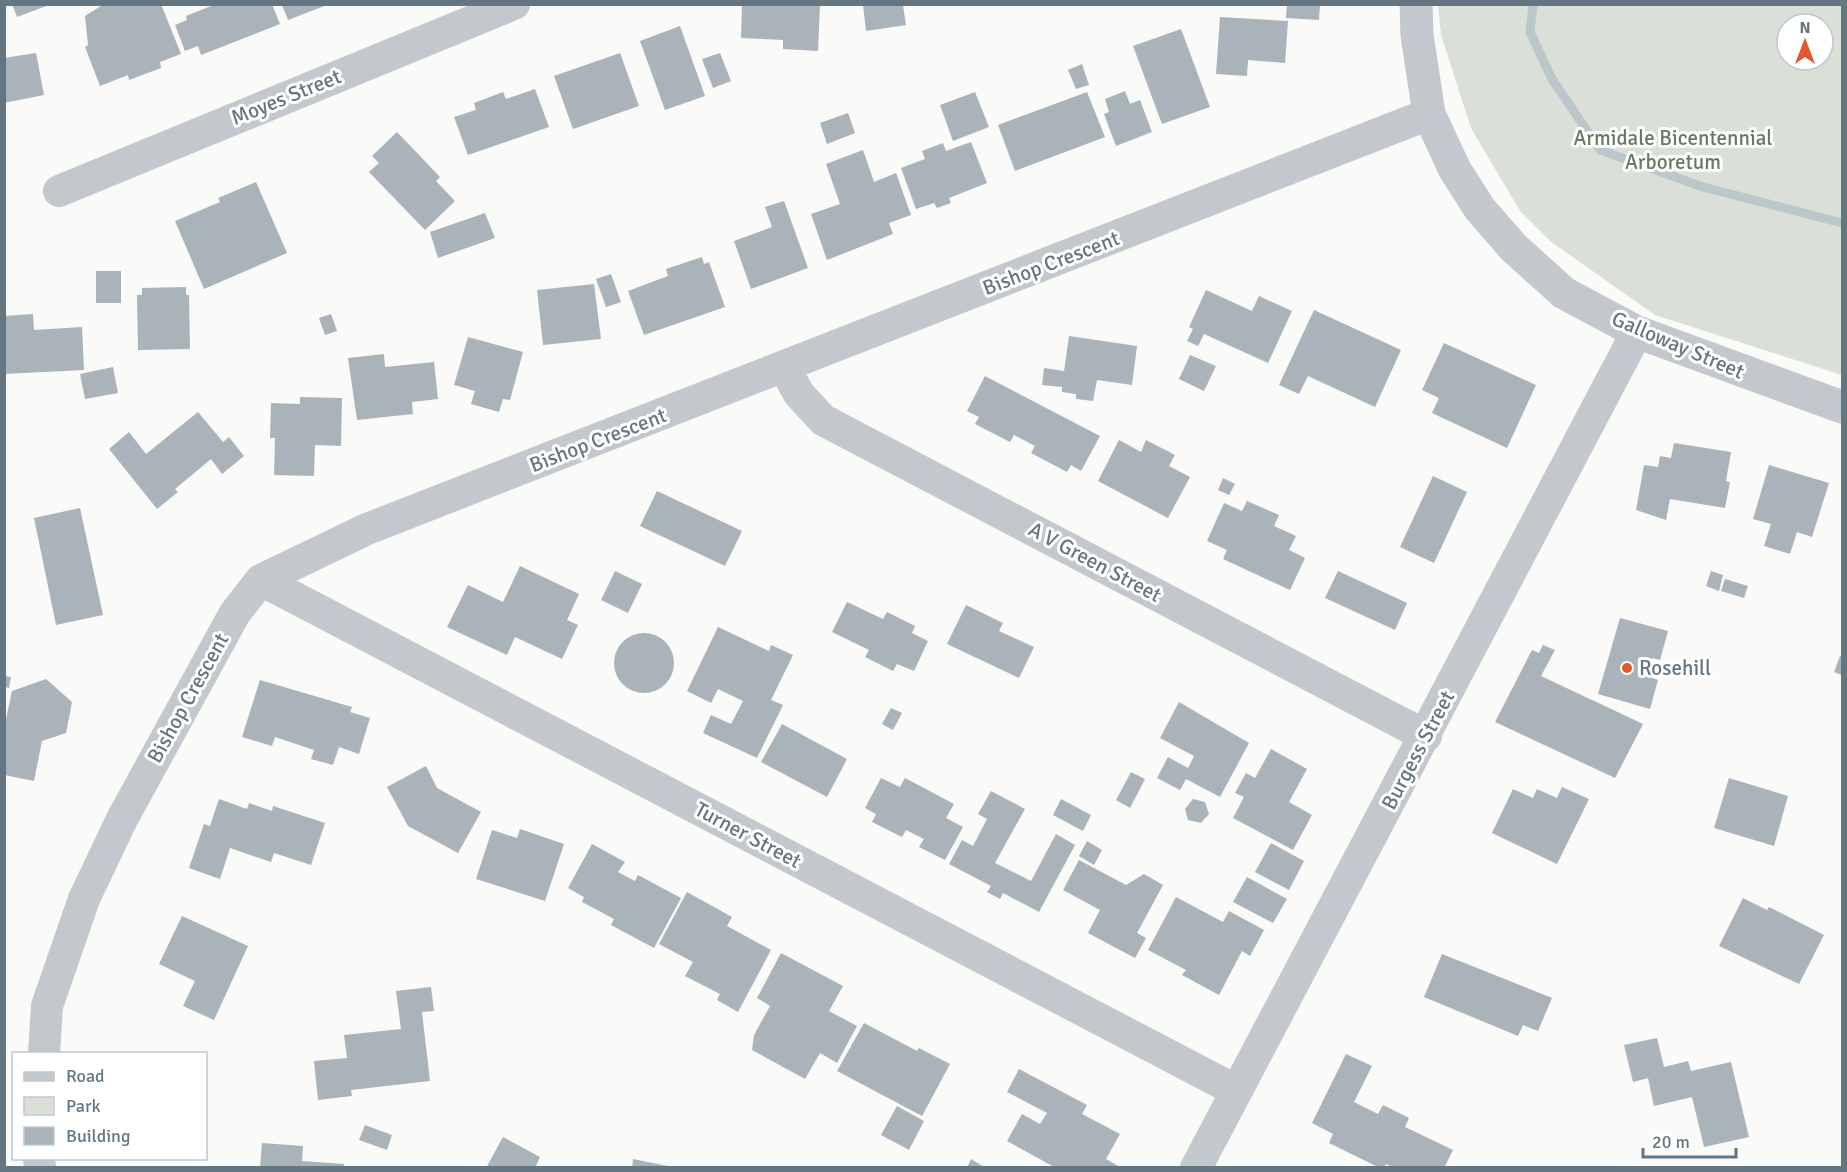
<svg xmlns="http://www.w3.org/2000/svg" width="1847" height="1172" font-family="Signika,sans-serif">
  <rect width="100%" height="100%" fill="#fafaf8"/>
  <path fill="#dadfd7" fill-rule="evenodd" d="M1438,5h404v370l-187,-60 -105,-74 -30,-30 -49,-83 -30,-93zM1787,24h36v36h-36z"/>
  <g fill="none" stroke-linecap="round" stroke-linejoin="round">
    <path stroke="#bbc7cb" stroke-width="9" d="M1533,4l-3,28 22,47 48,71 103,37 139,36"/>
  </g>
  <g fill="#aab3b9">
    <path d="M12,4h37v1l-32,12z"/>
    <path d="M104,4h57l20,50 -21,8 1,6 -32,12 -1,-5 -28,11 -15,-39 3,-2 -3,-29z"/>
    <path d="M216,4h56l8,20 -79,31 -3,-9 -13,5 -10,-26 12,-5 -1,-4z"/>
    <path d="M742,4h78l-2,47 -35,-2v-9l-42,-2z"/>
    <path d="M1287,4h33l-1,16 -33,-2z"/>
    <path d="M282,5h45l-39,15z"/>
    <path d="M863,5h40l3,20 -40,6z"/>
    <path d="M1220,17l68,4 -3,42 -37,-3 -1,16 -31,-2z"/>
    <path d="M680,26l25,70 -40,14 -25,-69z"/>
    <path d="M1181,29l29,78 -48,17 -29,-78z"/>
    <path d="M36,53l8,42 -40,8v-45z"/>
    <path d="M620,53l19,53 -66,23 -19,-53z"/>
    <path d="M720,53l11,28 -18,7 -11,-29z"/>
    <path d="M1082,64l7,21 -13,4 -8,-19z"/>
    <path d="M535,89l14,38 -81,28 -14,-38 22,-7 -2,-7 29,-11 3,7z"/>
    <path d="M1125,91l5,13 10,-4 12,32 -36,14 -12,-32 5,-2 -4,-13z"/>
    <path d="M975,92l14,35 -36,14 -13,-36z"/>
    <path d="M1087,92l18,45 -90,34 -17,-46z"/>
    <path d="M848,113l7,20 -28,11 -7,-21z"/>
    <path d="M397,132l43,45 -4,4 19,20 -30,29 -56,-58 10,-9 -7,-7z"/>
    <path d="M971,142l16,41 -38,15 2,5 -14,5 -3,-5 -18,6 -15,-41 24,-9 -3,-8 21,-8 3,8z"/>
    <path d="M863,150l11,32 22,-9 15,42 -22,8 4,11 -66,26 -16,-46 29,-10 -14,-40z"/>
    <path d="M256,182l31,71 -83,36 -29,-68 45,-19 -2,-4z"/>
    <path d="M784,201l24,67 -57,21 -17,-48 38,-14 -7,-20z"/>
    <path d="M485,213l10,25 -57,20 -8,-26z"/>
    <path d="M702,257l2,7 5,-2 16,45 -81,28 -16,-44 40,-15 -2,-7z"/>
    <rect x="96" y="271" width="25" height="32"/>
    <path d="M611,274l10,28 -15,5 -10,-28z"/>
    <path d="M594,284l7,55 -58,6 -6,-55z"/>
    <path d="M186,287v8h3l1,54 -52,1 -1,-55h5v-7z"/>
    <path d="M1206,290l46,21 7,-15 33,15 -24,52 -64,-29 -6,12 -11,-5 6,-12 -4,-2z"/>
    <path d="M1314,310l87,40 -26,57 -67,-31 -9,18 -20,-9z"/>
    <path d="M33,314l1,16 48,-3 2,43 -80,4v-58z"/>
    <path d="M331,314l6,17 -12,4 -6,-17z"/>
    <path d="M1069,336l68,10 -5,39 -35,-5 -4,21 -17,-2v-5l-14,-2v-5l-20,-2 2,-17 20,3z"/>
    <path d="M468,337l55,15 -13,48 -7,-1 -4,13 -28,-8 4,-13 -21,-6z"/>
    <path d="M1444,343l92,42 -29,63 -75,-35 7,-15 -17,-8z"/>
    <path d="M384,354l1,13 49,-5 4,37 -26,3 1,12 -56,6 -9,-62z"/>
    <path d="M1190,355l26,11 -12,25 -25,-12z"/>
    <path d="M113,367l5,26 -33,6 -5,-25z"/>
    <path d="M985,376l115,60 -19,35 -10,-6 -4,7 -36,-19 4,-7 -21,-11 -4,7 -35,-18 4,-7 -12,-6z"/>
    <path d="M300,397l42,1 -1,48 -26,-1 -1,31 -40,-1 1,-37h-5l1,-35 29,1z"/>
    <path d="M198,412l25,30 6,-5 15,19 -22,18 -11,-15 -36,30 3,3 -21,17 -48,-60 20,-17 17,22z"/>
    <path d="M1119,440l22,12 5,-12 29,15 -6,11 21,11 -22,41 -70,-37z"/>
    <path d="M1674,443l57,9 -5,29 4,1 -5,26 -55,-9 -4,21 -30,-10 8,-45 14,2 2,-11 11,2z"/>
    <path d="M1769,465l60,18 -17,54 -15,-5 -7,22 -26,-8 7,-22 -18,-5z"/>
    <path d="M1433,476l34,16 -33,71 -34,-16z"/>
    <path d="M1223,478l12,6 -6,11 -11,-5z"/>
    <path d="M657,491l85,40 -17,35 -85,-40z"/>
    <path d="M1247,501l32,14 -5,11 22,10 -7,14 16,8 -15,32 -67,-31 4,-9 -20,-9 17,-38 18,8z"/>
    <path d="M80,508l23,107 -47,10 -22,-107z"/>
    <path d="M520,566l59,28 -12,26 11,5 -16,34 -47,-22 -8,18 -60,-28 21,-42 35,17z"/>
    <path d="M615,571l27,13 -14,29 -27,-13z"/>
    <path d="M1338,571l69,32 -12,27 -70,-32z"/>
    <path d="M1711,571l12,4 -4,16 -13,-5z"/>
    <path d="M1725,579l23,7 -4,12 -23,-7z"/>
    <path d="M847,602l36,17 4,-7 28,14 -3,7 16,8 -14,30 -17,-7 -4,7 -28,-14 4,-7 -37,-18z"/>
    <path d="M966,605l37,18 -4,8 35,16 -15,31 -72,-34z"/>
    <path d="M1620,618l48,13 -8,29 -8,-2 -5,18 11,4 -8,29 -52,-15z"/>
    <path d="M718,627l51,24 2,-6 22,10 -22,45 12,5 -26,53 -54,-25 8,-18 20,9 12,-23 -25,-12 -7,14 -24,-12z"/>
    <circle cx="644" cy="663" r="30"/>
    <path d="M1543,645l12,5 -14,26 102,48 -28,54 -120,-56 37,-72 7,3z"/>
    <path d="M1840,656l2,1v18l-8,-3z"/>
    <path d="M5,676l6,1 -2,11 -4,-1z"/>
    <path d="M46,679l26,23 -6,31 -24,8 -8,40 -30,-6v-47l8,-37z"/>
    <path d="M260,680l92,27 -2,5 20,6 -11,36 -20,-7 -6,18 -22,-6 3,-9 -39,-13 -3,9 -30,-9z"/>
    <path d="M1179,702l70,41 -29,54 -34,-18 -6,11 -23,-12 11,-21 20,11 6,-12 -34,-18z"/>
    <path d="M891,708l11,5 -9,17 -11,-6z"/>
    <path d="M782,724l65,35 -20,38 -66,-35z"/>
    <path d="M1271,749l36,20 -18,33 23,13 -19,35 -60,-32 11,-21 -9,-4 11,-20 9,5z"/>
    <path d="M426,766l11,22 44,24 -23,41 -50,-27 -21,-39z"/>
    <path d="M1131,772l14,7 -15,29 -14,-8z"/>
    <path d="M881,778l19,9 5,-9 49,26 -8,14 17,9 -18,33 -26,-13 5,-8 -18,-9 -4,7 -30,-15 4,-8 -11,-6z"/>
    <path d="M1729,778l59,18 -14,50 -60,-18z"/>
    <path d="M1562,787l27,12 -32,65 -65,-31 21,-44 20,9 4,-9 20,9z"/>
    <path d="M991,791l34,18 -30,54 36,18 25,-47 19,11 -36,67 -36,-19 -3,6 -13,-7 4,-6 -42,-22 13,-24 11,6 14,-27 -9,-5z"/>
    <path d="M219,799l28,10 2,-6 23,8 1,-5 52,17 -14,42 -37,-12 -3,9 -41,-14 -10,31 -31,-11 15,-44 6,2z"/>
    <path d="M1061,799l30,16 -8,16 -30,-16z"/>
    <path d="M1193,799l12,3 4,12 -8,9 -13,-3 -3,-11z"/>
    <path d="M520,829l44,15 -19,57 -69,-22 16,-49 25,8z"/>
    <path d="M1087,841l15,9 -8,15 -15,-9z"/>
    <path d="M1271,843l33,18 -15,29 -34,-18z"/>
    <path d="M592,844l33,18 -7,10 17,9 3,-6 43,23 -27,50 -43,-23 3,-6 -32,-17 2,-5 -16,-9z"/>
    <path d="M1079,860l47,25 18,-11 19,11 -26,48 9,5 -11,20 -47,-25 12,-23 -37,-20z"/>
    <path d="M1247,877l40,22 -14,24 -40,-21z"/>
    <path d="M687,892l45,25 -5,9 44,24 -33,62 -21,-12 3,-6 -35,-18 8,-14 -34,-18z"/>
    <path d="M1176,897l47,25 6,-11 35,19 -14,26 -8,-5 -23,44 -37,-20 4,-5 -38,-20z"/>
    <path d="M1743,898l24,12 2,-3 55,28 -25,49 -80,-38z"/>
    <path d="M182,916l66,30 -34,74 -31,-14 12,-25 -36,-17z"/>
    <path d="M781,953l62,33 -14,25 28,15 -20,37 -17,-10 -15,26 -53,-29 2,-15 16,-29 -13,-8z"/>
    <path d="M1442,954l110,44 -14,33 -15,-6 -5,11 -94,-39z"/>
    <path d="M431,987l3,24 -12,1 8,69 -79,9 1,6 -34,4 -4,-39 33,-3 -3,-23 57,-6 -5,-38z"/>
    <path d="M864,1023l53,28 2,-3 31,16 -28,52 -85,-45z"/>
    <path d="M1657,1038l7,29 24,-6 3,10 40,-9 18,75 -45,10 -12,-50 -38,9 -6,-28 -15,4 -9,-37z"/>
    <path d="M1346,1054l26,12 -18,36 24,12 5,-9 26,13 -4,9 48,23 -9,18h-50l-8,-4 -2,4h-4l-51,-25 4,-9 -21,-11z"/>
    <path d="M1019,1069l68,36 -5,9 38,20 -14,25 16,9h-66l-49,-27 15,-27 18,10 7,-11 -40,-21z"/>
    <path d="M897,1106l27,15 -15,29 -28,-15z"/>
    <path d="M365,1125l27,10 -5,15 -28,-10z"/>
    <path d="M503,1137l37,20 -5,11h-49z"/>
    <path d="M262,1143l41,3 -1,15 42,3v4h-84z"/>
    <path d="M633,1159l35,7v2h-36z"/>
    <path d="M971,1159l15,9h-19z"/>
  </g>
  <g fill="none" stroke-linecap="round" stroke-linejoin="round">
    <g stroke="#c3c8cc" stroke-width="32">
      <path d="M59,191l455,-187"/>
      <path d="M784,367l15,27 24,26 603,316"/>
      <path d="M261,580l974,510"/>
      <path d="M44,1054l3,-48 37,-107 38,-80 113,-206 26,-33 106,-51 1062,-415"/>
      <path d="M39,1158l1,10"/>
      <path d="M1196,1168l441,-836"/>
    </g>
    <path stroke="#c3c8cc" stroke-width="33" d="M1416,4l1,31 12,79 26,56 25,39 34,39 50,45 73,39 205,75"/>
  </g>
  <circle fill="#e4572e" stroke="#fff" stroke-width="2" cx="1627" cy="668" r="6"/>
  <g text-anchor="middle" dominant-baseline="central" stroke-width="6" stroke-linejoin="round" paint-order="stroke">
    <g font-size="21" fill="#657683" stroke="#fff">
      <text transform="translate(286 97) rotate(-22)">Moyes Street</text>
      <text transform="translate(1051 263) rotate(-21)">Bishop Crescent</text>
      <text transform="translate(1678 345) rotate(23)">Galloway Street</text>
      <text transform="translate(598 440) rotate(-21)">Bishop Crescent</text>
      <text transform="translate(1095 562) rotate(28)">A V Green Street</text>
      <text transform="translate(188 698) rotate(-61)">Bishop Crescent</text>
      <text transform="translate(1418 750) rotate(-62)">Burgess Street</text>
      <text transform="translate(748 835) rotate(28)">Turner Street</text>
    </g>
    <g font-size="21" fill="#687a64" stroke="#fff">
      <text x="1673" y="138">Armidale Bicentennial<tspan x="1673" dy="24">Arboretum</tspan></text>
    </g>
    <g font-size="21" fill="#657683" stroke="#fff" text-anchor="start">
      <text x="1639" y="668">Rosehill</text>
    </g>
  </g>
  <rect width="1847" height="1172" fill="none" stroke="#657683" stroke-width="12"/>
  <rect x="12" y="1052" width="195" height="108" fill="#ffffff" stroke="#c1c8cd" stroke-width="1.5"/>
  <rect x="24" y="1072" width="30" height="9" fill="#c3c8cc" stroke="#c1c8cd" stroke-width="1.5"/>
  <text x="66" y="1082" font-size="18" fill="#657683">Road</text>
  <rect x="24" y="1097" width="30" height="18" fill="#dadfd7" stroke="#c1c8cd" stroke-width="1.5"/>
  <text x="66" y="1112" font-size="18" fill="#657683">Park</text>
  <rect x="24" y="1127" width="30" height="18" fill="#aab3b9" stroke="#c1c8cd" stroke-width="1.5"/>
  <text x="66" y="1142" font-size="18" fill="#657683">Building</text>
  <g transform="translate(1805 42)"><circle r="28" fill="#ffffff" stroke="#c1c8cd" stroke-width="1.5"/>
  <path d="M0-4.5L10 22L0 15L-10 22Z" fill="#e4572e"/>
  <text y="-9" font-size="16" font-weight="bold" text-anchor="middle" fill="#657683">N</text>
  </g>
  <path d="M1643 1148v9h93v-9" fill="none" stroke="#657683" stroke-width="3"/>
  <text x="1652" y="1148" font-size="18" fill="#657683" stroke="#ffffff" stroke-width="4.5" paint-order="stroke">20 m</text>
</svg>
